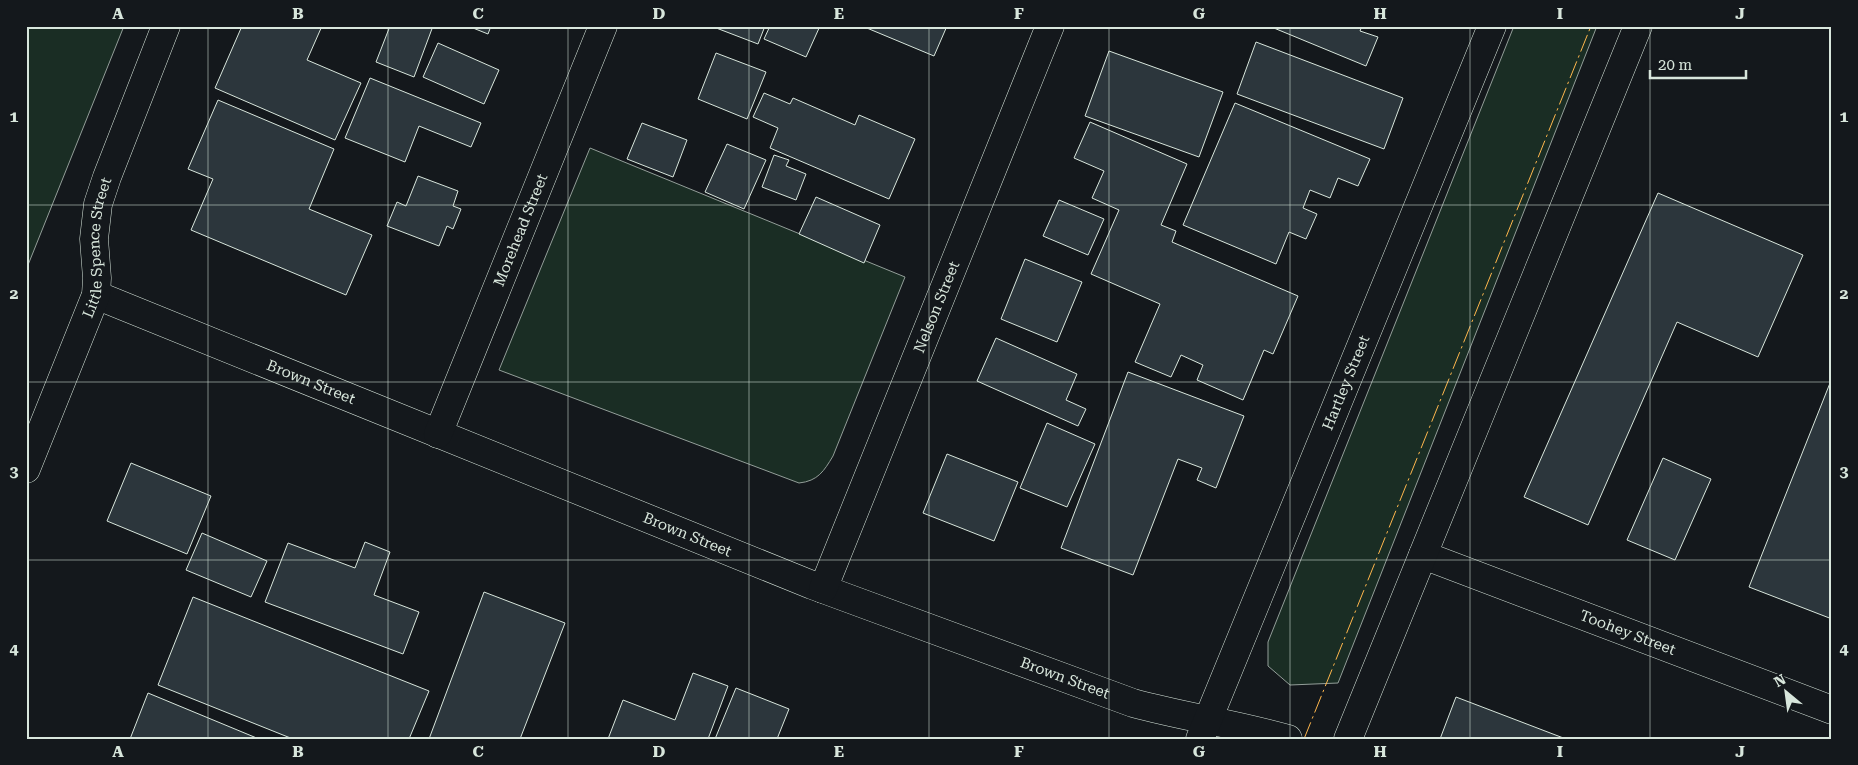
<svg xmlns="http://www.w3.org/2000/svg" width="1858" height="765" font-family="'Roboto Serif',serif">
  <rect width="100%" height="100%" fill="#14181c"/>
  <g fill="#1a2d24" stroke="#939e99">
    <path d="M26,26h98l-98,244z"/>
    <path d="M1514,26h83l-259,657 -48,2 -22,-19v-24z"/>
    <path d="M590,148l315,129 -72,179c-9,15 -15,25 -34,27l-300,-113z"/>
  </g>
  <g fill="#2c363c" stroke="#d8e6dc">
    <path d="M242,26h80l-15,34 54,23 -26,57 -120,-52z"/>
    <path d="M390,26h43l-19,51 -38,-15z"/>
    <path d="M468,26h23l-3,8z"/>
    <path d="M711,26h54l-7,18z"/>
    <path d="M770,26h50l-14,31 -42,-18z"/>
    <path d="M862,26h85l-13,30z"/>
    <path d="M1269,26h93l-2,5 18,6 -12,29z"/>
    <path d="M1256,42l147,56 -19,51 -147,-55z"/>
    <path d="M438,43l61,27 -15,34 -61,-27z"/>
    <path d="M1109,51l114,41 -24,65 -114,-41z"/>
    <path d="M716,53l50,19 -19,47 -49,-20z"/>
    <path d="M370,78l111,45 -10,24 -52,-21 -14,36 -60,-24z"/>
    <path d="M764,93l26,11 3,-6 62,27 4,-10 56,24 -26,60 -119,-51 8,-20 -25,-11z"/>
    <path d="M218,100l116,49 -25,60 63,26 -26,60 -155,-65 22,-51 -25,-10z"/>
    <path d="M1235,103l135,56 -12,27 -20,-8 -8,20 -20,-8 -7,18 14,6 -11,25 -17,-7 -13,32 -93,-39z"/>
    <path d="M1090,122l97,42 -26,61 15,6 -4,11 126,54 -25,58 -9,-4 -21,50 -46,-20 6,-15 -22,-10 -10,22 -36,-15 25,-58 -69,-30 28,-64 -27,-12 12,-27 -30,-13z"/>
    <path d="M642,123l45,17 -14,37 -46,-18z"/>
    <path d="M727,144l39,16 -22,49 -39,-17z"/>
    <path d="M774,155l15,5 -3,6 20,8 -10,26 -34,-13z"/>
    <path d="M418,176l40,15 -5,15 8,3 -8,20 -6,-3 -8,20 -52,-20 10,-24 9,4z"/>
    <path d="M1658,193l145,62 -45,102 -81,-35 -89,203 -64,-28z"/>
    <path d="M816,197l64,28 -16,38 -65,-29z"/>
    <path d="M1059,200l45,19 -16,36 -45,-19z"/>
    <path d="M1025,259l57,23 -25,60 -56,-23z"/>
    <path d="M996,338l81,36 -11,26 20,9 -8,17 -101,-45z"/>
    <path d="M1128,372l116,44 -28,72 -19,-8 5,-12 -24,-9 -45,116 -72,-27z"/>
    <path d="M1832,378v241l-83,-32z"/>
    <path d="M1047,423l48,21 -28,63 -47,-19z"/>
    <path d="M947,454l71,28 -24,59 -71,-28z"/>
    <path d="M1663,458l48,21 -36,81 -48,-20z"/>
    <path d="M131,463l80,33 -24,58 -80,-33z"/>
    <path d="M202,533l65,28 -16,36 -65,-27z"/>
    <path d="M365,542l25,10 -16,43 45,17 -16,42 -138,-52 23,-59 67,25z"/>
    <path d="M484,592l81,31 -45,116h-91z"/>
    <path d="M193,597l236,94 -20,48h-116l-135,-54z"/>
    <path d="M693,673l35,13 -20,53h-100l15,-39 52,20z"/>
    <path d="M736,688l53,21 -12,30h-62z"/>
    <path d="M148,693l111,46h-129z"/>
    <path d="M1456,697l110,42h-126z"/>
  </g>
  <g fill="none" stroke-linecap="round" stroke-linejoin="round">
    <defs>
      <g id="minor">
        <path id="s1" d="M96,295l716,290 321,118c51,14 104,21 155,36"/>
        <path id="s2" d="M438,434l165,-408"/>
        <path id="s3" d="M26,469l70,-174 1,-17 -3,-39 4,-35 9,-27 59,-151"/>
        <path id="s4" d="M1423,555l409,155"/>
        <path id="s5" d="M823,589l227,-563"/>
        <path id="s6" d="M1200,739l292,-713"/>
        <path d="M1348,739l290,-713"/>
      </g>
    </defs>
    <use href="#minor" stroke="#d8e6dc" stroke-width="29"/>
    <path stroke="#9da8a2" stroke-width="3" stroke-dasharray="4 2.5" stroke-linecap="butt" d="M26,27v-1"/>
    <use href="#minor" stroke="#14181c" stroke-width="28"/>
    <path stroke="#ffb74d" stroke-width="1" stroke-dasharray="18 4 2.5 4" stroke-linecap="butt" d="M1304,739l287,-713"/>
  </g>
  <path fill="none" stroke="#d8e6dc" stroke-width="1" stroke-opacity="0.55" d="M208,26v713M388,26v713M568,26v713M749,26v713M929,26v713M1109,26v713M1290,26v713M1470,26v713M1650,26v713M26,205h1806M26,382h1806M26,560h1806"/>
  <g text-anchor="middle" dominant-baseline="central" stroke-width="4" stroke-linejoin="round" paint-order="stroke">
    <g font-size="15" fill="#d8e6dc" stroke="#14181c">
      <text stroke="none"><textPath href="#s2" startOffset="220">Morehead Street</textPath></text>
      <text stroke="none"><textPath href="#s3" startOffset="235">Little Spence Street</textPath></text>
      <text stroke="none"><textPath href="#s5" startOffset="304">Nelson Street</textPath></text>
      <text stroke="none"><textPath href="#s1" startOffset="232">Brown Street</textPath></text>
      <text stroke="none"><textPath href="#s6" startOffset="385">Hartley Street</textPath></text>
      <text stroke="none"><textPath href="#s1" startOffset="638">Brown Street</textPath></text>
      <text stroke="none"><textPath href="#s4" startOffset="219">Toohey Street</textPath></text>
      <text stroke="none"><textPath href="#s1" startOffset="1042">Brown Street</textPath></text>
    </g>
  </g>
  <rect width="1858" height="765" fill="none" stroke="#14181c" stroke-width="55"/>
  <g transform="translate(1786 692) rotate(331)" stroke="#14181c" stroke-width="4" paint-order="stroke">
  <path d="M0-4L9 19L0 12L-9 19Z" fill="#d8e6dc"/>
  <text y="-8" font-size="14" font-weight="bold" text-anchor="middle" fill="#d8e6dc">N</text>
  </g>
  <path d="M1650 70v8h96v-8" fill="none" stroke="#d8e6dc" stroke-width="2.5"/>
  <text x="1658" y="70" font-size="15" fill="#d8e6dc" stroke="#14181c" stroke-width="4" paint-order="stroke">20 m</text>
  <rect x="28" y="28" width="1802" height="710" fill="none" stroke="#d8e6dc" stroke-width="2"/>
  <g font-size="16" text-anchor="middle" font-weight="bold" fill="#d8e6dc">
    <text x="118" y="19">A</text>
    <text x="298" y="19">B</text>
    <text x="478" y="19">C</text>
    <text x="659" y="19">D</text>
    <text x="839" y="19">E</text>
    <text x="1019" y="19">F</text>
    <text x="1199" y="19">G</text>
    <text x="1380" y="19">H</text>
    <text x="1560" y="19">I</text>
    <text x="1740" y="19">J</text>
    <text x="14" y="122">1</text>
    <text x="1844" y="122">1</text>
    <text x="14" y="299">2</text>
    <text x="1844" y="299">2</text>
    <text x="14" y="477">3</text>
    <text x="1844" y="477">3</text>
    <text x="14" y="654">4</text>
    <text x="1844" y="654">4</text>
    <text x="118" y="757">A</text>
    <text x="298" y="757">B</text>
    <text x="478" y="757">C</text>
    <text x="659" y="757">D</text>
    <text x="839" y="757">E</text>
    <text x="1019" y="757">F</text>
    <text x="1199" y="757">G</text>
    <text x="1380" y="757">H</text>
    <text x="1560" y="757">I</text>
    <text x="1740" y="757">J</text>
  </g>
</svg>
